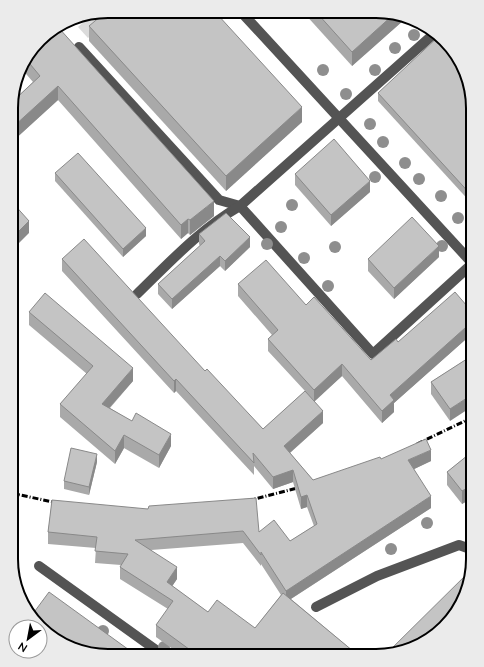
<svg xmlns="http://www.w3.org/2000/svg" width="484" height="667" font-family="Mulish,sans-serif">
  <rect width="100%" height="100%" fill="#fff"/>
  <path fill="#dbdbdb" d="M90,16h22l-24,22 -10,-11z"/>
  <g fill="none" stroke-linecap="round" stroke-linejoin="round">
    <g stroke="#545454" stroke-width="10">
      <path d="M243,14l230,250"/>
      <path d="M79,47l140,153 21,6 133,148 100,-91"/>
      <path d="M137,294c32,-31 63,-65 103,-88l196,-174"/>
      <path d="M39,566l124,89"/>
      <path d="M316,607l61,-31 82,-31 14,5"/>
    </g>
    <g stroke="#000" stroke-width="3" stroke-dasharray="6 2 1 2" stroke-linecap="butt">
      <path d="M417,444l56,-27"/>
      <path d="M11,493l51,11"/>
      <path d="M247,501l58,-15"/>
    </g>
  </g>
  <g fill="#8e8e8e">
    <circle cx="414" cy="35" r="6"/>
    <circle cx="395" cy="48" r="6"/>
    <circle cx="323" cy="70" r="6"/>
    <circle cx="375" cy="70" r="6"/>
    <circle cx="346" cy="94" r="6"/>
    <circle cx="370" cy="124" r="6"/>
    <circle cx="383" cy="142" r="6"/>
    <circle cx="405" cy="163" r="6"/>
    <circle cx="375" cy="177" r="6"/>
    <circle cx="419" cy="179" r="6"/>
    <circle cx="441" cy="196" r="6"/>
    <circle cx="292" cy="205" r="6"/>
    <circle cx="458" cy="218" r="6"/>
    <circle cx="281" cy="227" r="6"/>
    <circle cx="267" cy="244" r="6"/>
    <circle cx="442" cy="246" r="6"/>
    <circle cx="335" cy="247" r="6"/>
    <circle cx="304" cy="258" r="6"/>
    <circle cx="328" cy="286" r="6"/>
    <circle cx="427" cy="523" r="6"/>
    <circle cx="391" cy="549" r="6"/>
    <circle cx="103" cy="631" r="6"/>
    <circle cx="164" cy="647" r="6"/>
  </g>
  <g fill="#a9a9a9" fill-rule="evenodd">
    <path d="M389,12l16,7 -53,47 -48,-53z"/>
    <path d="M89,26l213,96 -76,69 -137,-150z"/>
    <path d="M44,35l170,181 -24,19 -2,-2 -7,6 -123,-139 -45,41 -1,-1v-38l21,-20 -12,-14 3,-8z"/>
    <path d="M378,93l95,14v98l-95,-104z"/>
    <path d="M55,173l91,63 -23,21 -68,-76z"/>
    <path d="M295,174l75,18 -39,34 -36,-41z"/>
    <path d="M199,234l51,13 -25,24 -5,-5 -48,43 -14,-15v-10l42,-38 -1,-2z"/>
    <path d="M439,257l-45,42 -26,-28v-12z"/>
    <path d="M62,259l143,112 58,58 42,-38 -37,-40v-12l4,-4 -34,-39v-12l68,21 65,55 27,-18 75,-29v36l-8,-9 -71,63v9l-12,11 -40,-47 -28,25 9,22 -33,30 23,27 68,-21 50,2 -17,8 17,39 -140,91 68,57 -178,-1 -25,-18v-12l12,-16 -48,-30v-12l1,-2 -26,-2 1,-15 -48,-4v-12l4,-32 207,32 31,9 24,-15 -7,-19 -6,2 -8,-27 -20,7 -19,-23v9l-78,-84 -2,2 -112,-122zM243,543l18,23v-2l20,31 -26,33 -47,-16 -36,-26 5,-7 -26,-29z"/>
    <path d="M29,312l104,69 -23,27 61,38 -12,22 -35,-20 -9,16 -55,-47v-13l27,-30 -58,-49z"/>
    <path d="M473,355l-23,66 -19,-27v-12z"/>
    <path d="M473,451v56l-6,-6 -5,3 -15,-19v-13z"/>
    <path d="M97,462l-8,33 -25,-6v-8z"/>
  </g>
  <g fill="#898989">
    <path d="M394,14l11,5 -53,47v-14z"/>
    <path d="M58,86v14l-45,41v-14z"/>
    <path d="M302,107v15l-76,69v-15z"/>
    <path d="M370,181v11l-39,34v-11z"/>
    <path d="M214,201v15l-24,19v-15z"/>
    <path d="M188,219v14l-7,6v-14z"/>
    <path d="M29,221v12l-17,17v-12z"/>
    <path d="M146,228v8l-23,21v-8z"/>
    <path d="M250,237v10l-25,24v-10z"/>
    <path d="M439,246v11l-45,42v-11z"/>
    <path d="M220,256v10l-48,43v-10z"/>
    <path d="M465,328v12l-71,63v9l-12,11v-12l8,-16z"/>
    <path d="M342,364v12l-28,26v-12z"/>
    <path d="M133,368v13l-31,35v-12z"/>
    <path d="M176,379v12l-2,2v-12z"/>
    <path d="M473,394v12l-23,15v-12z"/>
    <path d="M323,411v12l-39,35v-12z"/>
    <path d="M171,434v12l-12,22v-13z"/>
    <path d="M124,435v13l-9,16v-13z"/>
    <path d="M431,450v11l-23,11v-12z"/>
    <path d="M97,454v8l-8,33v-8z"/>
    <path d="M293,470v12l-20,7v-12z"/>
    <path d="M467,488v13l-5,3v-13z"/>
    <path d="M307,495v12l-6,2v-12z"/>
    <path d="M431,496v12l-145,94v-11z"/>
    <path d="M177,567v12l-10,15v-12z"/>
    <path d="M288,650v6h-4z"/>
  </g>
  <g fill="#c4c4c4" stroke="#898989">
    <path d="M389,12l5,2 -42,38 -35,-39z"/>
    <path d="M217,14l85,93 -76,69 -137,-150 12,-10z"/>
    <path d="M58,27l156,174 -24,19 -2,-1 -7,6 -123,-139 -45,41 -1,-1v-24l28,-26 -15,-18 19,-23z"/>
    <path d="M439,36l24,29 10,42v90l-95,-104z"/>
    <path d="M334,139l36,42 -39,34 -36,-41z"/>
    <path d="M78,153l68,75 -23,21 -68,-76z"/>
    <path d="M12,202l17,19 -17,17z"/>
    <path d="M226,213l24,24 -25,24 -5,-5 -48,43 -14,-15 47,-43 -6,-7z"/>
    <path d="M412,217l27,29 -45,42 -26,-29z"/>
    <path d="M84,239l121,132 2,-2 56,60 42,-38 18,20 -39,35 29,34 67,-23 1,2 45,-20 5,11 -23,10 23,36 -145,95 -25,-39v3l-18,-24 -108,9 42,27 -10,15 41,30 9,-12 38,28 28,-35 76,63h-64l-7,-6 -4,6 -87,-1 -41,-30 17,-24 -53,-34 8,-13 -33,-3 2,-14 -49,-5 4,-32 96,9 1,-3 107,-8 3,34 15,-12 16,21 27,-17 -10,-29 -6,2 -8,-27 -20,7 -20,-24 1,10 -78,-84 -2,2 -112,-122z"/>
    <path d="M266,260l40,45 8,-8 57,63 25,-21 2,3 57,-50 18,21v24l-8,-9 -75,67 4,5 -12,11 -40,-47 -28,26 -46,-51 10,-9 -40,-46z"/>
    <path d="M45,293l88,75 -31,36 30,17 4,-8 35,21 -12,21 -35,-20 -9,16 -55,-47 33,-38 -64,-54z"/>
    <path d="M473,355v39l-23,15 -19,-27z"/>
    <path d="M71,448l26,6 -8,33 -25,-6z"/>
    <path d="M473,451v44l-6,-7 -5,3 -15,-19z"/>
    <path d="M471,570l-14,43 -38,33 -33,8z"/>
    <path d="M49,592l87,63h-41l-41,-15 -22,-25z"/>
  </g>
  <path d="M0 0H484V667H0ZM108 18H376A90 90 0 0 1 466 108V559A90 90 0 0 1 376 649H108A90 90 0 0 1 18 559V108A90 90 0 0 1 108 18Z" fill="#ebebeb" fill-rule="evenodd"/>
  <path fill="none" stroke="#000" stroke-width="2" d="M108 18H376A90 90 0 0 1 466 108V559A90 90 0 0 1 376 649H108A90 90 0 0 1 18 559V108A90 90 0 0 1 108 18Z"/>
  <g transform="translate(28 639) rotate(212)"><circle r="19" fill="#ffffff" stroke="#999999"/>
  <path d="M0-3L7 15L0 10L-7 15Z" fill="#000000"/>
  <text y="-6" font-size="11" font-weight="bold" text-anchor="middle" fill="#000000">N</text>
  </g>
</svg>
